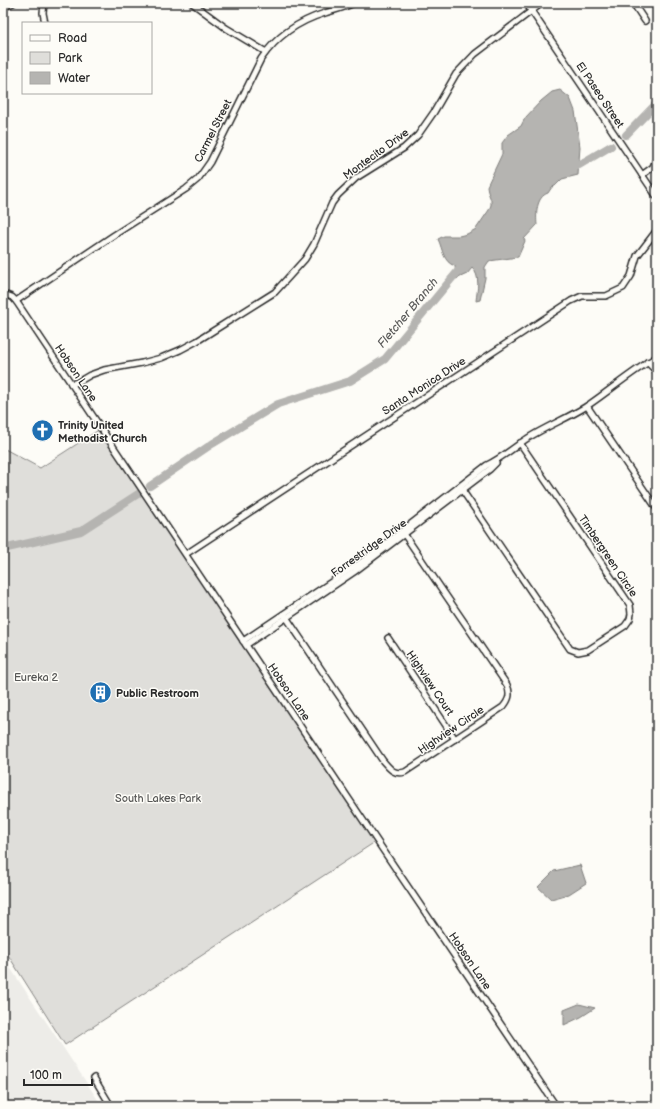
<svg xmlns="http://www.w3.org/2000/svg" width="660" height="1109" font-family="'Balsamiq Sans',sans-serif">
  <rect width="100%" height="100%" fill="#fdfcf7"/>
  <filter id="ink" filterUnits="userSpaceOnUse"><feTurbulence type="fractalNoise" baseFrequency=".025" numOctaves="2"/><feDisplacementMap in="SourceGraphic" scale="8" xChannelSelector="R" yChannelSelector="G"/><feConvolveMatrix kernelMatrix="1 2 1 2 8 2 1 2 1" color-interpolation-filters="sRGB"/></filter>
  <g filter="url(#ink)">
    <path fill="#edece8" d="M3,957l99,149h-99z"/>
    <path fill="#dfdeda" stroke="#858482" d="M100,429l275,413 -310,203 -62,-98v-499l37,20z"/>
    <g fill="#b5b4b1" stroke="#7e7d7b">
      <path d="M560,90l10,8 5,13 5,36 -2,28 -16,4 -7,7 -3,1 -4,6c-12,4 -12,21 -11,32l-13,14 1,2 -7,16 -29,4 -4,6v11l-5,22 -4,1c1,-11 5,-25 -4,-33l-5,6 -11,5 -1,-13c-12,-4 -12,-16 -17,-27l6,-3h15l8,-2 9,-5 13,-19 2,-5v-5l-3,-8 -1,-6 15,-32v-11l6,-8 13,-9 4,-8 16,-17 11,-9z"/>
      <path d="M580,865l6,18 -17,11 -18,5 -13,-12 16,-16z"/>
      <path d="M579,1004l16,4 -14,9 -17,8v-15z"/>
    </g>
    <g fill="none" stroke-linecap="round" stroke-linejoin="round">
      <g stroke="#b5b4b1" stroke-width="8">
        <path d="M626,135l31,-32"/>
        <path d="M570,165h9l32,-19"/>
        <path d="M150,486l62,-42 66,-40 72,-23 35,-22 78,-94"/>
        <path d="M3,549l78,-18 57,-37"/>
      </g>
      <defs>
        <g id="minor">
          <path d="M44,3l-1,10 2,10"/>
          <path d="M192,3l34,25 40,24"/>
          <path d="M526,3l131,194"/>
          <path d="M633,3l12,18"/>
          <path d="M3,8l10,-5"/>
          <path d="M642,175l11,-8 4,-10"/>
          <path d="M3,294l9,3 4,4 361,540 179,265"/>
          <path d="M16,301l98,-66 72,-46 12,-10 12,-17 51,-103c15,-22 38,-38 64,-46 10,-3 19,-5 29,-10"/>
          <path d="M647,362l10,10"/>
          <path d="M71,384l7,-2 12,-7 14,-5 38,-7 19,-5 19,-8 17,-9 78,-49 30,-33 9,-15 18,-41 6,-8 18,-17 48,-30 14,-13 16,-23 22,-38 19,-20 67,-51"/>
          <path d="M587,406l70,103"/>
          <path d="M460,487l110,162 8,3 10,-2 37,-24 5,-7 1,-5 -1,-9 -110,-162"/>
          <path d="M186,554l385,-253 11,-5h24l17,-8 8,-12 6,-20 20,-26"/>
          <path d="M284,614l99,147c7,8 11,14 22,11l98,-65c6,-7 8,-13 4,-22l-105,-154"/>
          <path d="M388,638l67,101"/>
          <path d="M243,641l124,-83 120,-93c15,-7 27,-18 41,-27 19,-12 40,-20 59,-32 24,-16 45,-35 70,-49"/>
          <path d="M246,645l108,-73 136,-103 6,-6"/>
          <path d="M94,1078l17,28"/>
        </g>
      </defs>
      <use href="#minor" stroke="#2b2b2b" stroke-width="8"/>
      <use href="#minor" stroke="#fdfcf7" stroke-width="5"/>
    </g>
  </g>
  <defs>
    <symbol id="church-disc" viewBox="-11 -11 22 22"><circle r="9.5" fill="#1f6fb2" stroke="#fdfcf7"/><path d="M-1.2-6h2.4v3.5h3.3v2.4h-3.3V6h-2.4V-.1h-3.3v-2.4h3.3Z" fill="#fff"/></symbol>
    <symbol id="building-disc" viewBox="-11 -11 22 22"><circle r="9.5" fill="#1f6fb2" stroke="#fdfcf7"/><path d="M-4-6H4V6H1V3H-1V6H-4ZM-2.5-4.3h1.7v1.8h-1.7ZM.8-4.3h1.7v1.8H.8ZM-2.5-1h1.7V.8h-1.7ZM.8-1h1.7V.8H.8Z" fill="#fff"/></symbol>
  </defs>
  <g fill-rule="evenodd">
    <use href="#church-disc" x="30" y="418" width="25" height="25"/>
    <use href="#building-disc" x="88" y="680" width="25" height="25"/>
  </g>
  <g text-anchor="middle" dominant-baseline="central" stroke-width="3" stroke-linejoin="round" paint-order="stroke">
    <g font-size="11" fill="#2b2b2b" stroke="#fdfcf7">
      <text transform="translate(600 95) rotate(56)">El Paseo Street</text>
      <text transform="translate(213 131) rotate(-63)">Carmel Street</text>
      <text transform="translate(376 154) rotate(-36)">Montecito Drive</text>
      <text transform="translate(76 373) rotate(56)">Hobson Lane</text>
      <text transform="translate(424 386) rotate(-33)">Santa Monica Drive</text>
      <text transform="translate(369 548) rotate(-36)">Forrestridge Drive</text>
      <text transform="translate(608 556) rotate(56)">Timbergreen Circle</text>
      <text transform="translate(430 683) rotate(56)">Highview Court</text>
      <text transform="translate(289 692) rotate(56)">Hobson Lane</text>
      <text transform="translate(451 730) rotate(-34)">Highview Circle</text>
      <text transform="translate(470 961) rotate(56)">Hobson Lane</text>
    </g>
    <g font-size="11" font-weight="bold" fill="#2b2b2b" stroke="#fdfcf7" text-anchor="start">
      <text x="58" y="425">Trinity United<tspan x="58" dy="13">Methodist Church</tspan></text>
      <text x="116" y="693">Public Restroom</text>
    </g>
    <g font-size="11" fill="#585857" stroke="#fdfcf7">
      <text x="36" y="677">Eureka 2</text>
      <text x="158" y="798">South Lakes Park</text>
    </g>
    <g font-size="12" font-style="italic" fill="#5b5b5a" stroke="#fdfcf7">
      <text transform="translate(408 313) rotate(-50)">Fletcher Branch</text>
    </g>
  </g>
  <rect width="660" height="1109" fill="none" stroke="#fdfcf7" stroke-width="16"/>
  <rect x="8" y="8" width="644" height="1093" fill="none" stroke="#2b2b2b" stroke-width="1.5" filter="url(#ink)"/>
  <rect x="22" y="22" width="130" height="72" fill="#fdfcf7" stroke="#a9a8a5"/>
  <rect x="30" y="35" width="20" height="6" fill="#fdfcf7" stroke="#a9a8a5"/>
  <text x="58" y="42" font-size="12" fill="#2b2b2b">Road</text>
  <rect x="30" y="52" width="20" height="12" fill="#dfdeda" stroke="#a9a8a5"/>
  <text x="58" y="62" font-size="12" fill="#2b2b2b">Park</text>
  <rect x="30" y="72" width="20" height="12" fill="#b5b4b1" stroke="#a9a8a5"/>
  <text x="58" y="82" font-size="12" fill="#2b2b2b">Water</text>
  <path d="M24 1079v6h68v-6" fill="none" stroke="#2b2b2b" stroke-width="2"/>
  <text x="30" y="1079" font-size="12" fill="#2b2b2b" stroke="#fdfcf7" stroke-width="3" paint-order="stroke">100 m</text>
</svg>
